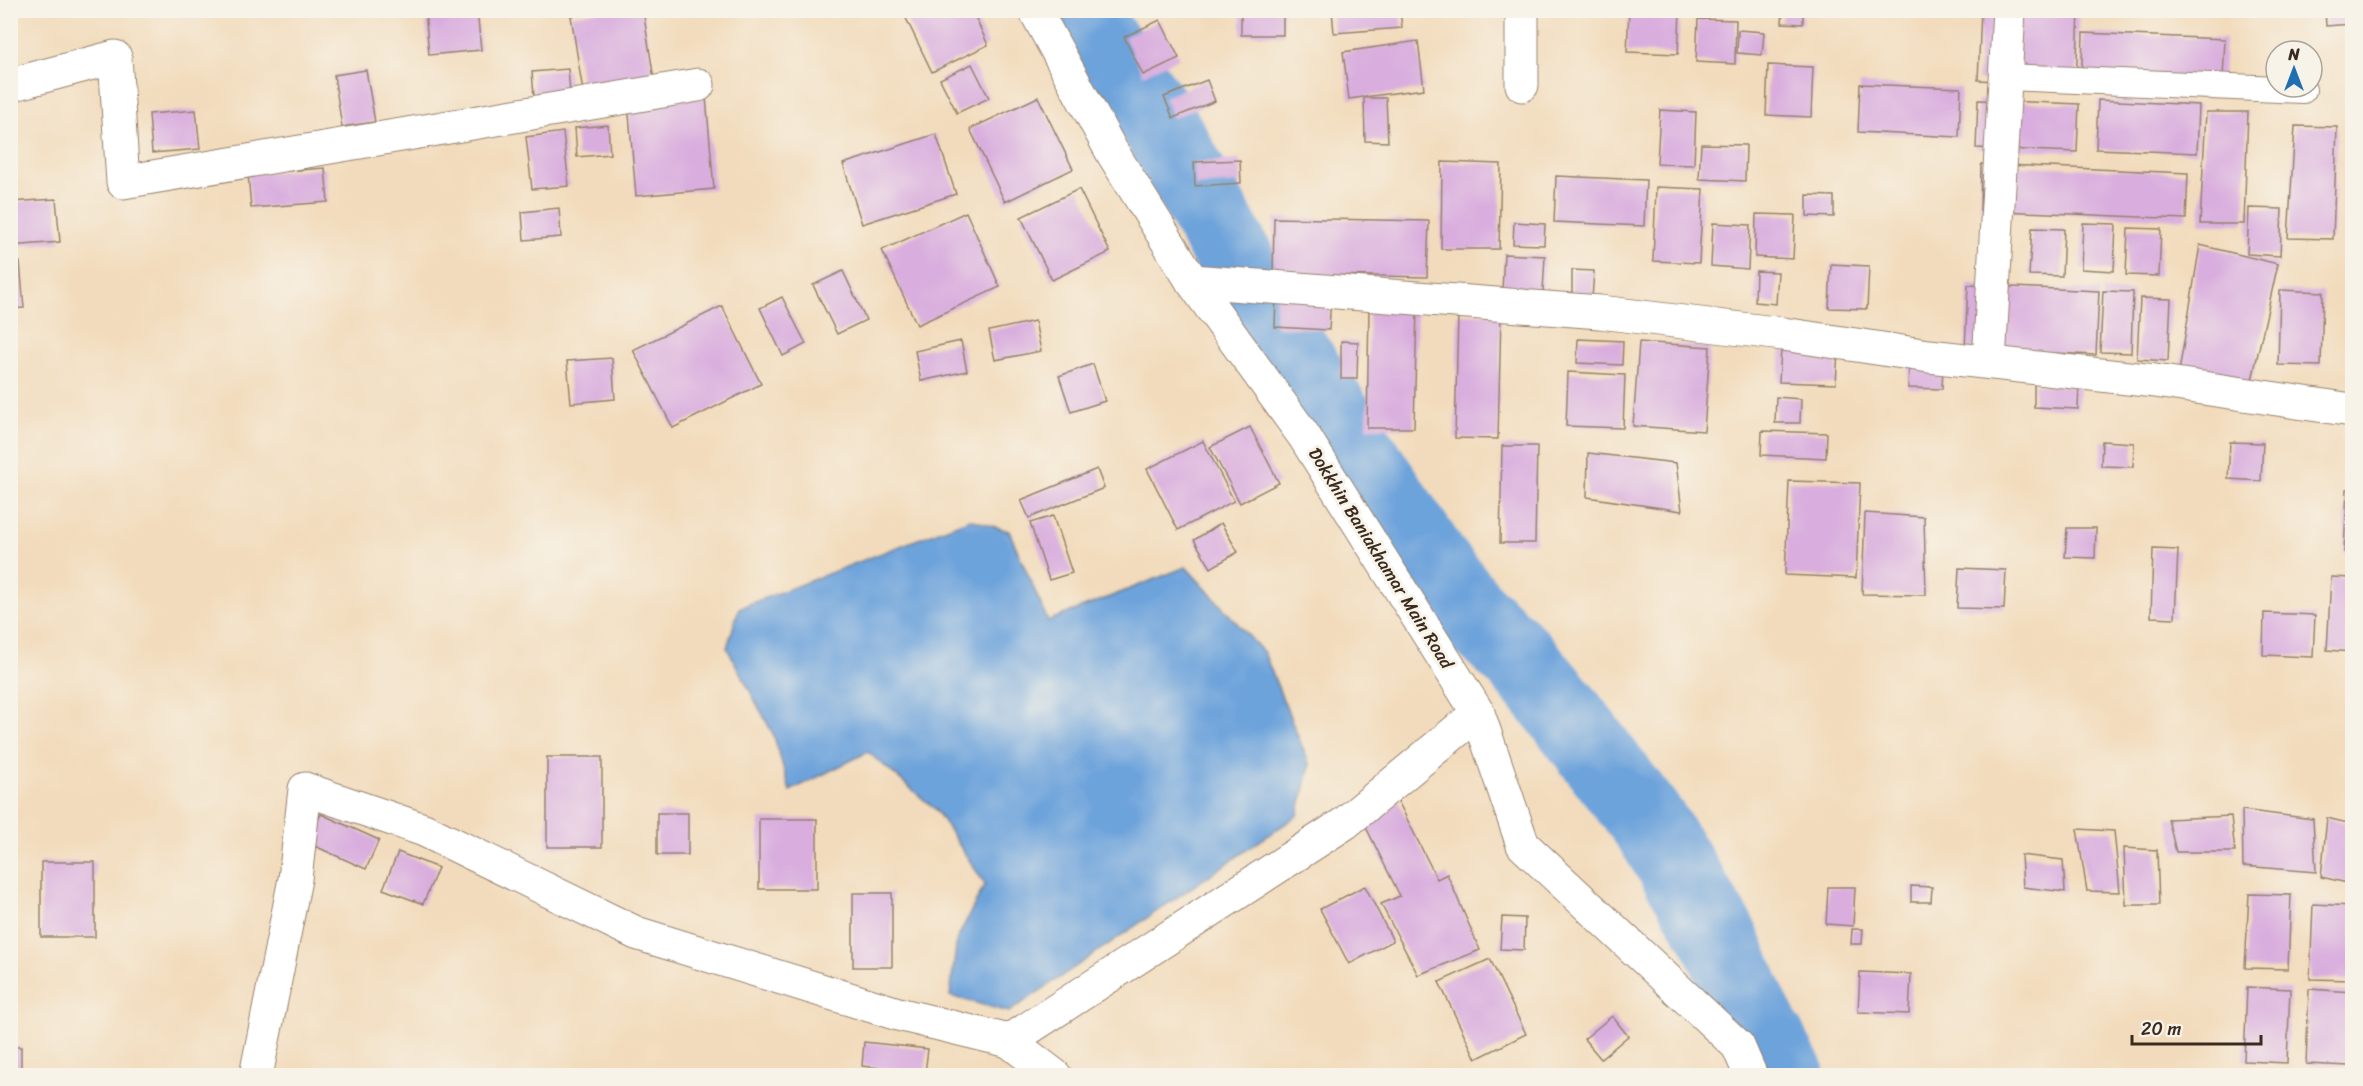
<svg xmlns="http://www.w3.org/2000/svg" width="2363" height="1086" font-family="Sriracha,sans-serif">
  <rect width="100%" height="100%" fill="#f7f3e8"/>
  <filter id="ink" filterUnits="userSpaceOnUse"><feTurbulence type="fractalNoise" baseFrequency=".0167" numOctaves="2"/><feDisplacementMap in="SourceGraphic" scale="12" xChannelSelector="R" yChannelSelector="G"/><feConvolveMatrix kernelMatrix="1 2 1 2 8 2 1 2 1" color-interpolation-filters="sRGB"/></filter>
  <filter id="wash" filterUnits="userSpaceOnUse"><feTurbulence type="fractalNoise" baseFrequency=".008" numOctaves="4" result="noise"/><feDisplacementMap in="SourceGraphic" scale="24" xChannelSelector="R" yChannelSelector="G"/><feGaussianBlur stdDeviation="1.35" result="paint"/><feColorMatrix in="noise" values="0 0 0 0 0 0 0 0 0 0 0 0 0 0 0 0 0 1.4 0 .05"/><feComposite in="paint" operator="in"/></filter>
  <g filter="url(#wash)">
    <rect width="100%" height="100%" fill="#f2dbbc"/>
    <path fill="#6da3db" stroke="#54667c" stroke-width="1.5" d="M970,519l39,12 39,90 138,-54 78,86 46,113 -12,49 -289,197 -59,-16 7,-57 28,-55 -49,-74 -68,-58 -78,39 -16,-55 -47,-88 12,-40z"/>
    <g fill="none" stroke-linecap="round" stroke-linejoin="round">
      <path stroke="#6da3db" stroke-width="78" d="M1081,10l10,20 62,83 120,213 156,234 43,54 46,43 41,49 92,120 68,111 33,76 34,63"/>
    </g>
    <g id="blocks">
      <g fill="#d9aede">
        <path d="M425,10h52l4,40 -52,5z"/>
        <path d="M605,10h38l13,82 -71,12 -14,-88z"/>
        <path d="M902,10h70l16,35 -56,27z"/>
        <rect x="1241" y="10" width="42" height="25"/>
        <path d="M1332,10h68l2,18 -68,5z"/>
        <path d="M1629,10l51,2 -2,42 -51,-2z"/>
        <path d="M1783,10h20v14l-21,-1z"/>
        <path d="M1981,10h98l-3,75 -98,-5z"/>
        <path d="M2325,10h27v14l-26,2z"/>
        <path d="M1698,19l38,1 -1,44 -39,-2z"/>
        <path d="M1160,20l19,38 -36,17 -19,-38z"/>
        <path d="M1738,30l26,2 -2,23 -25,-2z"/>
        <path d="M2083,33l142,6 -3,58 -141,-5z"/>
        <path d="M1418,41l6,48 -75,10 -6,-47z"/>
        <path d="M972,64l17,34 -32,15 -17,-34z"/>
        <path d="M1768,65l45,2 -2,50 -45,-2z"/>
        <path d="M568,69l3,36 -36,2 -3,-35z"/>
        <path d="M366,70l9,52 -33,5 -8,-52z"/>
        <path d="M1207,80l8,21 -42,17 -9,-21z"/>
        <path d="M1860,84l101,4 -2,49 -101,-5z"/>
        <path d="M706,97l8,92 -78,7 -8,-93z"/>
        <path d="M1038,97l35,72 -68,33 -35,-73z"/>
        <path d="M1364,98h22l2,44 -23,-1z"/>
        <path d="M1978,100l101,4 -2,48 -101,-4z"/>
        <path d="M2098,100l101,5 -2,48 -101,-4z"/>
        <path d="M196,110l4,39 -48,4 -3,-39z"/>
        <path d="M1660,110l36,2 -2,53 -37,-1z"/>
        <path d="M2206,112h42l-4,112h-44z"/>
        <path d="M608,125l2,29 -33,3 -2,-29z"/>
        <path d="M2295,126l42,1 -4,112 -45,-1z"/>
        <path d="M563,132l6,54 -37,3 -6,-52z"/>
        <path d="M936,134l20,60 -94,30 -19,-60z"/>
        <path d="M1701,144l45,1 -1,36 -46,-2z"/>
        <path d="M1240,160l1,23 -46,3 -1,-24z"/>
        <path d="M1442,162l59,2 -2,85h-58z"/>
        <path d="M1981,164l207,9 -2,46 -206,-9z"/>
        <path d="M325,168l3,34 -77,6 -3,-34z"/>
        <path d="M1556,176l90,4 -2,46 -90,-4z"/>
        <path d="M1656,187l47,2 -4,74 -46,-2z"/>
        <path d="M1079,189l31,63 -58,28 -31,-63z"/>
        <path d="M1807,195l27,1v21l-27,-1z"/>
        <path d="M56,199l4,43 -50,4v-44z"/>
        <path d="M559,208l2,29 -37,3 -2,-28z"/>
        <path d="M2249,208l33,1 -2,47 -33,-2z"/>
        <path d="M966,212l34,75 -83,38 -35,-75z"/>
        <path d="M1756,214l39,1 -2,44 -38,-2z"/>
        <path d="M1274,218l155,3 -2,56 -154,-3z"/>
        <path d="M1514,222l31,2 -1,21 -31,-1z"/>
        <path d="M1713,223l37,2 -2,44 -37,-3z"/>
        <path d="M2083,223l33,1 -2,47 -33,-2z"/>
        <path d="M2032,228l32,1 -2,47 -33,-1z"/>
        <path d="M2128,228l33,1 -2,47 -33,-1z"/>
        <path d="M2351,240h1v19h-2z"/>
        <path d="M2200,245l78,19 -28,125 -71,-17z"/>
        <path d="M1504,254l41,2 -2,35 -41,-1z"/>
        <path d="M10,262h10l4,46 -14,1z"/>
        <path d="M1831,264l38,2 -2,43 -38,-1z"/>
        <path d="M1572,270l22,1 -2,28 -20,-1z"/>
        <path d="M843,271l23,49 -29,14 -24,-49z"/>
        <path d="M1756,271l22,1 -2,32 -21,-2z"/>
        <path d="M1968,285l131,6 -3,64 -131,-6z"/>
        <path d="M2280,290l43,2 -2,74 -43,-1z"/>
        <path d="M2103,291l30,1 -2,61 -31,-1z"/>
        <path d="M1276,293l55,3 -2,34 -54,-3z"/>
        <path d="M782,297l24,47 -23,12 -23,-48z"/>
        <path d="M2140,298l31,1 -3,62 -31,-2z"/>
        <path d="M722,306l39,78 -88,44 -40,-78z"/>
        <path d="M1369,306l48,1 -3,121h-47z"/>
        <path d="M1458,314l43,1 -3,124 -43,-1z"/>
        <path d="M1035,321l6,30 -46,9 -6,-29z"/>
        <path d="M1578,339l45,2 -1,24 -45,-2z"/>
        <path d="M961,341l6,30 -46,10 -6,-30z"/>
        <path d="M1341,341l17,1 -1,37h-16z"/>
        <path d="M1639,342l71,5 -6,84 -71,-5z"/>
        <path d="M1781,349l57,2 -2,33 -57,-2z"/>
        <path d="M612,358l3,41 -44,4 -4,-42z"/>
        <path d="M1093,364l12,37 -34,11 -12,-36z"/>
        <path d="M1909,364l34,2 -1,23 -34,-1z"/>
        <path d="M1568,372l57,3 -2,53 -57,-2z"/>
        <path d="M2034,384l45,2 -1,23 -44,-2z"/>
        <path d="M1776,397l25,2 -1,24h-25z"/>
        <path d="M1250,427l29,56 -39,20 -30,-56z"/>
        <path d="M1762,431l65,2 -1,25 -65,-3z"/>
        <path d="M1203,441l31,60 -56,29 -31,-61z"/>
        <path d="M2102,441l32,2 -1,24 -32,-1z"/>
        <path d="M2230,442l33,1 -2,38 -33,-2z"/>
        <path d="M1502,446h35l-2,97h-35z"/>
        <path d="M1588,453l88,10 6,48 -95,-14z"/>
        <path d="M1097,469l7,19 -75,30 -8,-18z"/>
        <path d="M1789,481l71,2 -4,95 -71,-3z"/>
        <path d="M2347,489h5v63h-8z"/>
        <path d="M1865,513l59,4 2,78 -64,-1z"/>
        <path d="M1053,516l19,57 -23,7 -19,-57z"/>
        <path d="M1221,523l17,29 -27,16 -17,-28z"/>
        <path d="M2067,528h29l-1,30 -30,-1z"/>
        <path d="M2153,549l25,1 -3,68 -24,-1z"/>
        <path d="M1959,568l47,2 -2,39 -47,-1z"/>
        <path d="M2331,577l21,1v74l-25,-2z"/>
        <path d="M2264,613l51,2 -2,42 -50,-2z"/>
        <rect x="547" y="757" width="55" height="90"/>
        <path d="M1395,795l42,84 10,-5 33,76 -62,25 -37,-71 19,-8 -41,-83z"/>
        <path d="M2242,810l71,9 3,53 -73,-6z"/>
        <rect x="657" y="813" width="31" height="42"/>
        <path d="M321,814l58,26 -13,29 -58,-26z"/>
        <path d="M2231,816l4,36h-59l-8,-33z"/>
        <path d="M2327,818l25,6v60l-31,-7z"/>
        <rect x="759" y="819" width="58" height="70"/>
        <path d="M2077,829l37,2 6,61 -33,-1z"/>
        <path d="M2124,848l33,2 2,55h-33z"/>
        <path d="M398,852l40,16 -15,36 -40,-15z"/>
        <path d="M2021,855l42,5 2,32 -42,-5z"/>
        <rect x="41" y="862" width="54" height="75"/>
        <path d="M1365,886l28,55 -44,23 -29,-55z"/>
        <path d="M1911,886l21,1 -1,15h-20z"/>
        <path d="M1828,887h27l-2,39 -27,-2z"/>
        <rect x="853" y="893" width="39" height="74"/>
        <path d="M2249,894l42,1 -3,74 -43,-1z"/>
        <path d="M2313,904l39,2v74l-42,-1z"/>
        <path d="M1502,917l23,1 -1,32 -24,-1z"/>
        <path d="M1852,929h11l-1,15h-11z"/>
        <path d="M1490,959l36,75 -50,25 -37,-77z"/>
        <path d="M1860,972l51,2 -2,40 -51,-2z"/>
        <path d="M2247,987l43,2 -3,74 -43,-2z"/>
        <path d="M2309,989l43,3 -3,74 -43,-2z"/>
        <path d="M1612,1016l16,20 -27,23 -17,-20z"/>
        <path d="M864,1042l64,7 -3,24 -63,-7z"/>
        <path d="M10,1047h11v22l-11,-1z"/>
      </g>
    </g>
  </g>
  <g filter="url(#ink)">
    <use href="#blocks" fill-opacity="0" stroke="#96826d" stroke-width="1.5"/>
    <g fill="none" stroke-linecap="round" stroke-linejoin="round">
      <defs>
        <path id="service" d="M2006,77l297,13"/>
        <g id="minor">
          <path d="M1035,10l77,142 80,129 112,155 174,277 45,132 215,201 13,30"/>
          <path d="M1522,10v75"/>
          <path d="M10,85l105,-28 8,125 575,-97"/>
          <path d="M1192,281l408,31 183,22 146,22 226,25 197,29"/>
          <path d="M1989,362l20,-352"/>
          <path d="M1009,1041l46,35"/>
          <path d="M256,1076l39,-197 10,-90 119,41 212,103 262,81 111,27 336,-218 133,-110"/>
        </g>
      </defs>
      <use href="#service" stroke="#96826d" stroke-width="28"/>
      <use href="#minor" stroke="#96826d" stroke-width="35"/>
      <use href="#service" stroke="#fff" stroke-width="26"/>
      <use href="#minor" stroke="#fff" stroke-width="33"/>
    </g>
  </g>
  <g text-anchor="middle" dominant-baseline="central" stroke-width="6" stroke-linejoin="round" paint-order="stroke">
    <g font-size="18" fill="#3b2a1e" stroke="#f7f3e8">
      <text transform="translate(1381 558) rotate(58)">Dokkhin Baniakhamar Main Road</text>
    </g>
  </g>
  <rect width="2363" height="1086" fill="none" stroke="#f7f3e8" stroke-width="36"/>
  <g transform="translate(2294 69)"><circle r="28" fill="#f7f3e8" stroke="#aca397" stroke-width="1.5"/>
  <path d="M0-4.5L10 22L0 15L-10 22Z" fill="#1f6fb2"/>
  <text y="-9" font-size="16" font-weight="bold" text-anchor="middle" fill="#3b2a1e">N</text>
  </g>
  <path d="M2132 1035v9h129v-9" fill="none" stroke="#3b2a1e" stroke-width="3"/>
  <text x="2141" y="1035" font-size="18" fill="#3b2a1e" stroke="#f7f3e8" stroke-width="4.5" paint-order="stroke">20 m</text>
</svg>
